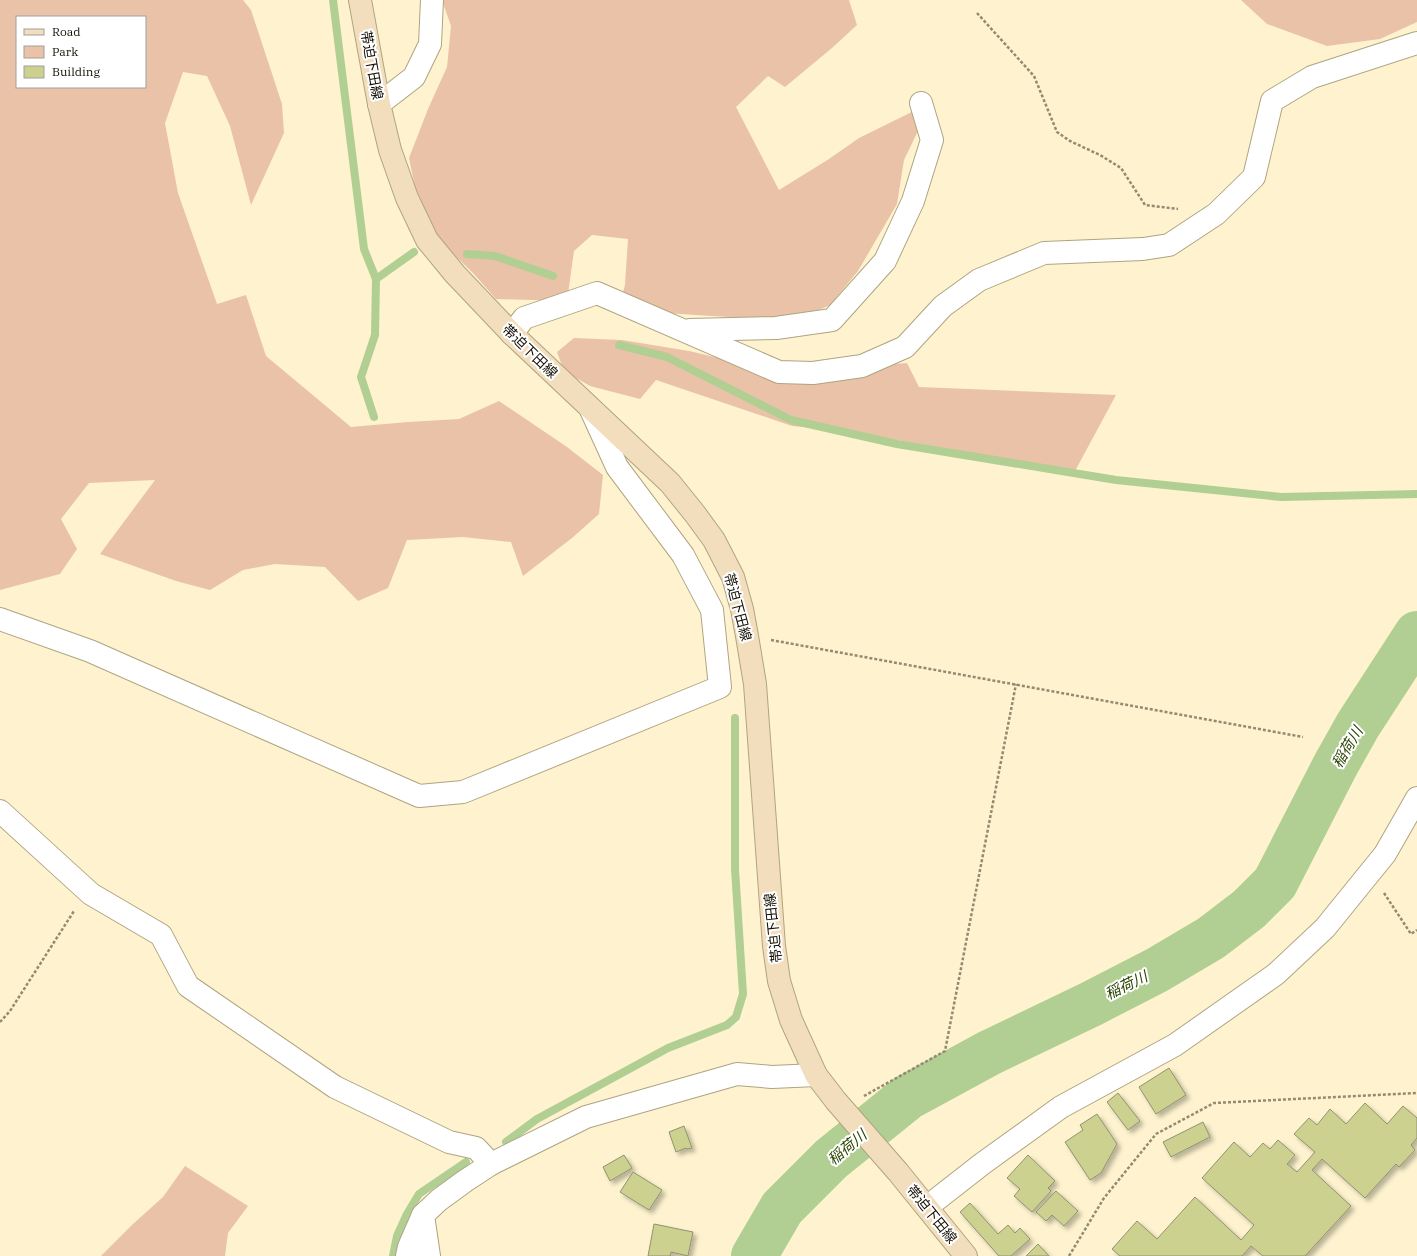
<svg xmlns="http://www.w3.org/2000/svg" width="1417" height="1256" font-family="'IBM Plex Serif','Noto Sans JP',serif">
  <defs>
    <filter id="shadow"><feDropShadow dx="3.5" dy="3.5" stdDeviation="2" flood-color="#0004"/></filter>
  </defs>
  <rect width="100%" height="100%" fill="#fef3ce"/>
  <g fill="#eac2a8" fill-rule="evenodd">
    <path d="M0,0h243l8,10 31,94 2,29 -33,72 -21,-79 -23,-50 -24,-4 -18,51 13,70 39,111 29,-9 20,61 85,71 57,-5 51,-3 40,-18 68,46 36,28 -4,39 -27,24 -49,38 -12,-34 -48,-5 -56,3 -19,48 -30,13 -33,-34 -50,-3 -32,6 -33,20 -34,-9 -76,-27 55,-74 -66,3 -28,36 16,30 -17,25 -60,16zM17,17h128v70h-128z"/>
    <path d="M442,0h407l8,25 -25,23 -47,39 -17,-11 -32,31 43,83 50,-31 30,-21 65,-32 -7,27 -13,27 -7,44 -39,67 -28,34 -31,14 -55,-1 -126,-8 7,-25 3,-46 -36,-4 -18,16 -7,50 -71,-2 -23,-26 -33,-32 -25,-54 -6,-29 19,-49 19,-42 4,-41z"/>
    <path d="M1241,0h176v22l-37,17 -53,7 -60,-22z"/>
    <path d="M574,338l48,2 67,11 43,10 139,5 36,-3 12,24 197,8 -41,76 -230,-40 -53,-5 -136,-46 -16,19 -50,-13 -26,-15 -7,-19z"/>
    <path d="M185,1166l63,40 -20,27 -3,23h-124l32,-32 30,-27z"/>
  </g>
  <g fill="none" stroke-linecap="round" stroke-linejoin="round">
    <g stroke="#b1ce93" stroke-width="8">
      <path d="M333,0l31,249 12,30"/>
      <path d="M467,254l28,2 58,20"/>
      <path d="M619,345l48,12 124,63 106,24 219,36 165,17 136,-3"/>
      <path d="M374,417l-13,-40 14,-42 1,-56 38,-27"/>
      <path d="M506,1142l31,-23 131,-71 59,-23 9,-8 7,-23 -8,-125v-151"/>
      <path d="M393,1256l4,-20 10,-22 12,-20 47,-32"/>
    </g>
    <path stroke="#b1ce93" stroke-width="46" d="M754,1256l28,-48 49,-49 77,-62 81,-44 102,-49 66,-34 54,-32 38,-29 26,-26 60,-117 23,-41 59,-91"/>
  </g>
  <g fill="#cdd190" stroke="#909270" filter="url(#shadow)">
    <path d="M1169,1068l17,27 -30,19 -17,-27z"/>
    <path d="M1118,1093l22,28 -12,9 -21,-28z"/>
    <path d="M1365,1103l22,21 16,-18 14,12v20l-6,7 4,5 -16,17 -3,-3 -31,34 -43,-39 -10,11 39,36 -46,50h-42l-12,-10 -9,10h-122l-8,-7 25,-28 20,18 38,-42 46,43 13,-15 -52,-47 32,-36 16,15 13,-14 7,6 8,-9 17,15 -8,9 10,8 18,-20 -21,-18 15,-16 8,7 13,-16 16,15z"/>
    <path d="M1097,1114l20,30 -16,29 -11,7 -25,-38 18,-12 -3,-5z"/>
    <path d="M1203,1122l7,15 -39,20 -8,-15z"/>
    <path d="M684,1126l8,22 -5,1 -1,-1 -10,4 -7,-20z"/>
    <path d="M624,1155l8,13 -22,13 -7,-14z"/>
    <path d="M1028,1155l27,26 -7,7 3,3 -19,21 -18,-16 6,-7 -13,-11z"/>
    <path d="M633,1172l29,18 -13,20 -29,-18z"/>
    <path d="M1056,1191l22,20 -14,15 -12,-11 -6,6 -10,-9z"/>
    <path d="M970,1203l28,31 10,-9 7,8 5,-5 10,11 -19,17h-12l-39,-44z"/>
    <path d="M654,1224l39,8 -5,24 -17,-4 -1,4h-22z"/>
    <path d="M1038,1244l11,12h-23z"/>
  </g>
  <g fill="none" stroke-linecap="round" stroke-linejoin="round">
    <defs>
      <g id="street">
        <path d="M379,104l35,-27 16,-33 2,-44"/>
        <path d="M690,330l86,-2 56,-8 53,-59 28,-60 19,-61 -11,-37"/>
        <path d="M512,334l12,-16 73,-25 182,79 34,1 49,-7 43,-19 38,-41 36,-26 65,-27 99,-4 26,-4 47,-31 38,-37 18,-76 40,-24 105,-34"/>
        <path d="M0,619l90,32 329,145 44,-4 257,-105 -8,-77 -29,-55 -66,-88 -26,-57"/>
        <path d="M0,811l91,83 70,41 27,51 147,101 114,55 27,6 15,16"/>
        <path d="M927,1207l55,-43 79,-57 114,-62 101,-71 49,-46 60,-74 32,-56"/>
        <path d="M423,1215l6,41"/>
        <path d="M407,1256l2,-9 14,-32 16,-15 26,-19 26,-17 95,-47 151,-43 35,3 44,-2"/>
      </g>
      <path id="secondary" d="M360,0l19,104 11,46 17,48 20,42 28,34 57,60 158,149 25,31 19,26 19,37 9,32 5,27 8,48 19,262 5,35 12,39 25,55 20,26 62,71 68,84"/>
    </defs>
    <use href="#street" stroke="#afa481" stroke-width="24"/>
    <use href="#secondary" stroke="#afa481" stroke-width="24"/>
    <g stroke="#928a71" stroke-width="2.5" stroke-dasharray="3 2" stroke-linecap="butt">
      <path d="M977,13l57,63 23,56 13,9 30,14 21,13 24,37 33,4"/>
      <path d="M771,640l532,97"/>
      <path d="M1384,893l27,41 6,-4"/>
      <path d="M0,1022l10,-11 64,-100"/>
      <path d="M864,1096l81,-45 71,-367"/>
      <path d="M1069,1256l35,-58 52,-64 58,-31 203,-10"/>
    </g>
    <use href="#street" stroke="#fff" stroke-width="22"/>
    <use href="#secondary" stroke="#f2debd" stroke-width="22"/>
  </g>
  <g text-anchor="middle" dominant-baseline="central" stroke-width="4" stroke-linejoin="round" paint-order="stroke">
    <g font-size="14" fill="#130f04" stroke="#fff">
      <text transform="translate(372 65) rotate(80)">帯迫下田線</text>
      <text transform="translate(530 351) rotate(44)">帯迫下田線</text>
      <text transform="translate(738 607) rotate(75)">帯迫下田線</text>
      <text transform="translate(773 928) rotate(-96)">帯迫下田線</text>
      <text transform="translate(932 1214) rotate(51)">帯迫下田線</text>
    </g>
    <g font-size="15" font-style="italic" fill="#2b4402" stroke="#fff">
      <text transform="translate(1347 747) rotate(-59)">稲荷川</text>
      <text transform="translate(1126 985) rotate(-26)">稲荷川</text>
      <text transform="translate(847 1147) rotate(-40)">稲荷川</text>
    </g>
  </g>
  <rect x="16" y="16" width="130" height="72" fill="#ffffff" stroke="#a19f9b"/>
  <rect x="24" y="29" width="20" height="6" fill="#f2debd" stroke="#a19f9b"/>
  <text x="52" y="36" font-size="12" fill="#130f04">Road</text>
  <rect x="24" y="46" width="20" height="12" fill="#eac2a8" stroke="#a19f9b"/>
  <text x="52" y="56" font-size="12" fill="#130f04">Park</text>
  <rect x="24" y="66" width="20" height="12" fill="#cdd190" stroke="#a19f9b"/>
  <text x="52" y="76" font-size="12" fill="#130f04">Building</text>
</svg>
